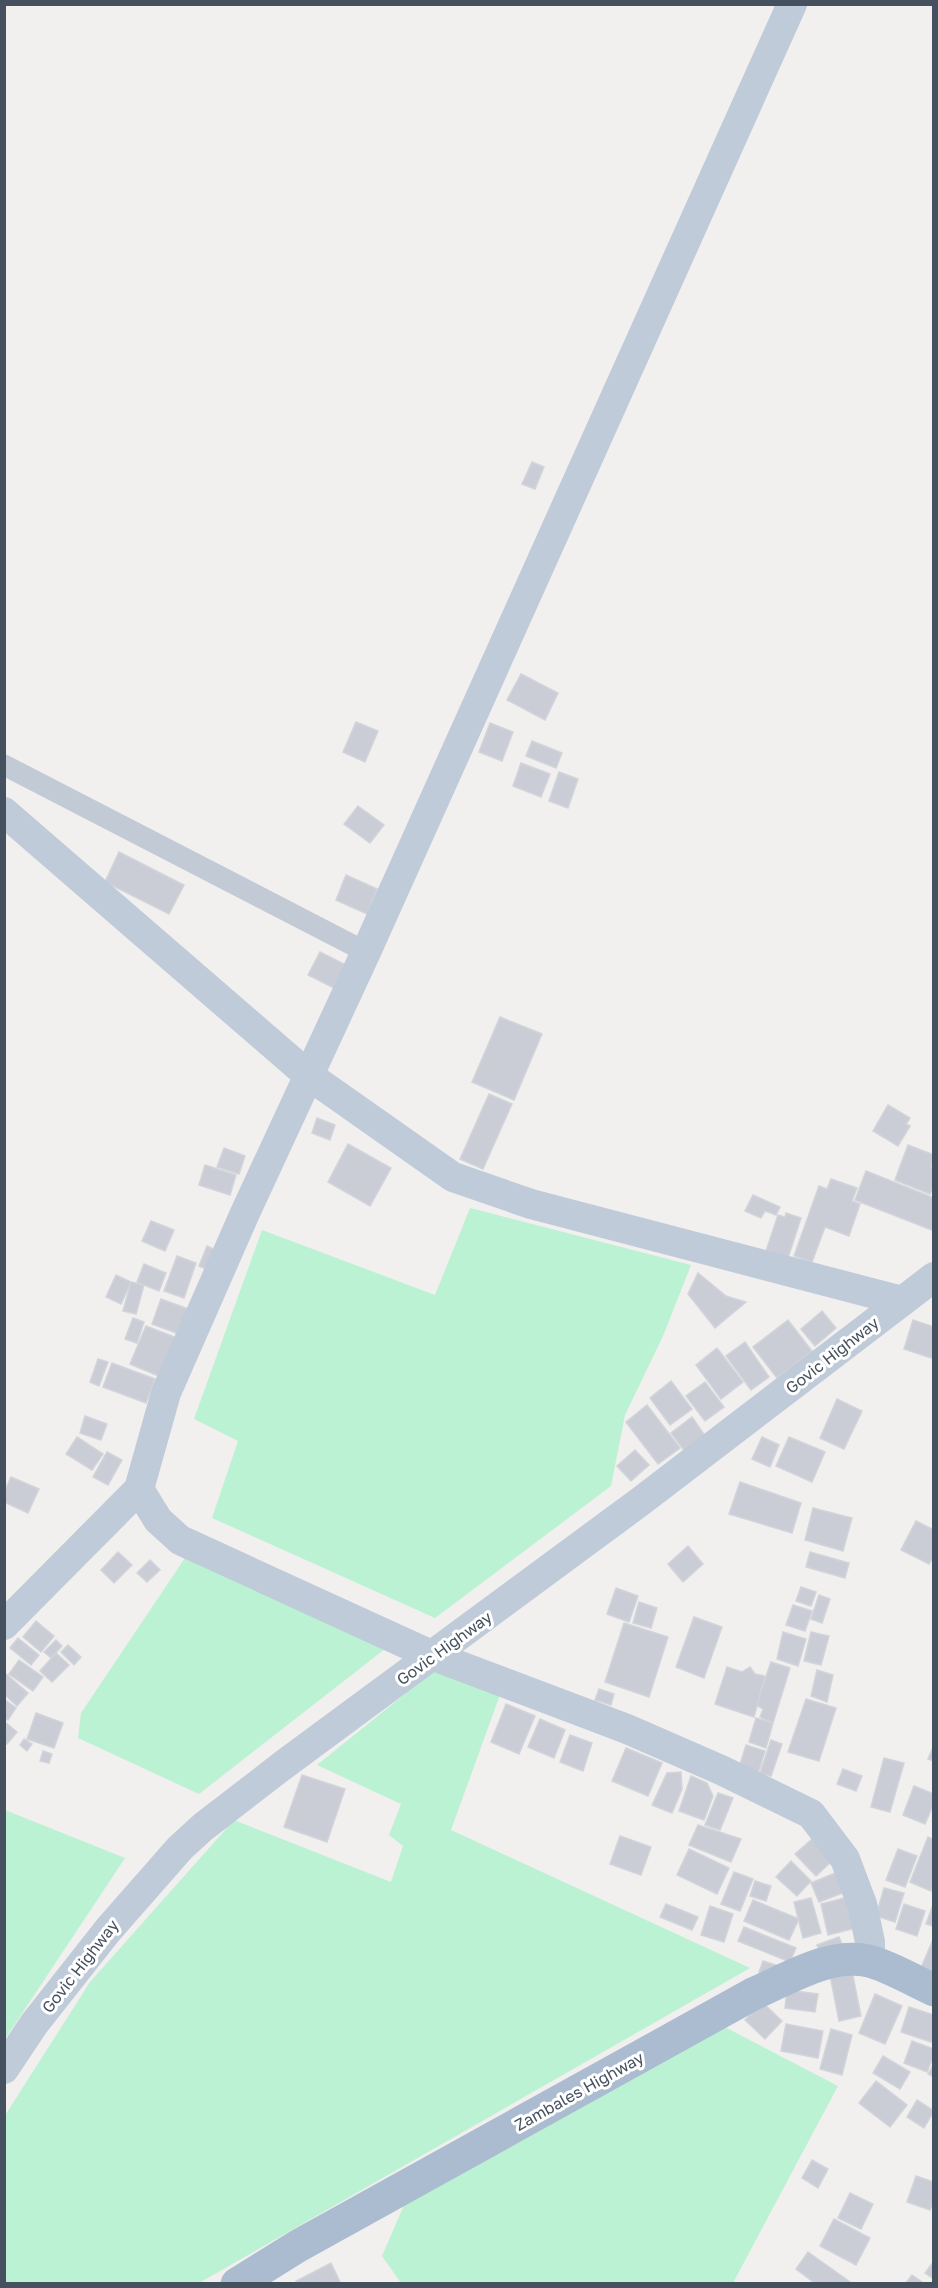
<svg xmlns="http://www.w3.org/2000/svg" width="938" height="2288" font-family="'Golos Text',sans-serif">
  <rect width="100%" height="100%" fill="#f2efef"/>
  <g fill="#baf2d3">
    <path d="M470,1208l221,57 -28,71 -38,79 -14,71 -176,132 -223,-100 26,-77 -44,-22 68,-189 173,65z"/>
    <path d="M187,1555l198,94 -186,145 -121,-56 3,-25z"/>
    <path d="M436,1669l65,23 -50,138 299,138 -551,315h-194l-1,-166 86,-135 144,-162 157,62 12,-36 -14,-11 12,-31 -84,-39z"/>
    <path d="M5,1810l120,48 -120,181z"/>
    <path d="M721,2025l117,61 -105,197h-332l-19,-27 26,-60z"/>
  </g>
  <g fill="#cacdd5" stroke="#d2d4db" stroke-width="1.5">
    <path d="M532,462l12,5 -9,22 -13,-5z"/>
    <path d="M521,674l37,19 -13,27 -38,-20z"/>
    <path d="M356,722l22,9 -13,31 -22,-10z"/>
    <path d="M490,723l23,9 -11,29 -23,-9z"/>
    <path d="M532,741l30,12 -6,15 -30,-12z"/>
    <path d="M521,763l29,11 -9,23 -28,-11z"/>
    <path d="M559,772l19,7 -10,29 -19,-7z"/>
    <path d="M358,806l26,19 -14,18 -26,-19z"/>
    <path d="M119,852l65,33 -15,29 -64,-32z"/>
    <path d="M346,875l31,14 -10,25 -31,-14z"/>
    <path d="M320,952l28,14 -12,23 -28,-14z"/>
    <path d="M500,1017l42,17 -28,66 -42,-18z"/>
    <path d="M489,1094l23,10 -29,65 -23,-10z"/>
    <path d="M888,1105l22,13 -4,6 4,2 -12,20 -25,-15z"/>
    <path d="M317,1118l18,7 -5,15 -18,-7z"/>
    <path d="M348,1144l43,24 -21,38 -42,-24z"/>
    <path d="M908,1145l26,10 -3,12 3,1v18l-4,8 -35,-14z"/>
    <path d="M224,1148l21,8 -6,18 -22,-7z"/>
    <path d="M205,1165l31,10 -6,20 -31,-10z"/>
    <path d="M866,1171l68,27v33l-79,-31z"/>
    <path d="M831,1179l26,9 -5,13 8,3 -11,32 -24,-9 -13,35 -18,-6 25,-70 8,3z"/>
    <path d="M753,1195l27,12 -4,8 -11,-4 -4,7 -16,-7z"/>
    <path d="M786,1213l15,5 -13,40 -22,-7 12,-36 7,2z"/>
    <path d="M151,1221l23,9 -9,21 -23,-10z"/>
    <path d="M207,1246l15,7 -9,19 -14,-6z"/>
    <path d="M177,1256l19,7 -12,35 -20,-7z"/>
    <path d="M144,1264l22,9 -7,18 -22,-9z"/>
    <path d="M698,1273l28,23 20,6 -31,26 -27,-34z"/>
    <path d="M116,1275l15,7 -10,22 -15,-7z"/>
    <path d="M131,1282l13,3 -8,29 -13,-3z"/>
    <path d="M161,1299l30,11 -9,25 -30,-11z"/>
    <path d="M822,1311l14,17 -21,18 -14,-17z"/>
    <path d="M133,1318l11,4 -7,21 -12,-4z"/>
    <path d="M788,1320l24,31 -35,27 -24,-31z"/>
    <path d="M913,1320l21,7v32l-30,-10z"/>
    <path d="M146,1326l36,14 -16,39 -36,-15z"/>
    <path d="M745,1342l24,35 -18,13 -25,-34z"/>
    <path d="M717,1348l26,34 -22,17 -25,-34z"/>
    <path d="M98,1359l10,3 -9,24 -9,-4z"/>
    <path d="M112,1363l43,16 -9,24 -43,-16z"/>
    <path d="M671,1381l21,28 -22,16 -20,-27z"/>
    <path d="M705,1382l19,25 -19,14 -19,-25z"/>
    <path d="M837,1399l25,12 -18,38 -24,-11z"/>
    <path d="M647,1405l33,43 -22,16 -32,-42z"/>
    <path d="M85,1416l22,8 -6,16 -21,-7z"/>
    <path d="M692,1417l14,20 -20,16 -15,-20z"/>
    <path d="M77,1437l26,17 -11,16 -26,-16z"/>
    <path d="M762,1437l17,8 -9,22 -18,-8z"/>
    <path d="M789,1437l36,15 -13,30 -36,-16z"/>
    <path d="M635,1450l14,15 -18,16 -14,-15z"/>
    <path d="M107,1452l15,8 -14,25 -15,-8z"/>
    <path d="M11,1477l28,12 -11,24 -24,-11v-9z"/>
    <path d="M740,1482l61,21 -9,30 -63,-19z"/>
    <path d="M813,1508l39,10 -9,33 -38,-11z"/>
    <path d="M916,1521l18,9v26l-5,8 -28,-14z"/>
    <path d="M688,1546l15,18 -20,18 -15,-18z"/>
    <path d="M118,1552l14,13 -18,18 -13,-13z"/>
    <path d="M810,1552l39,11 -4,15 -39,-11z"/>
    <path d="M150,1560l10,10 -13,12 -10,-9z"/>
    <path d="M801,1587l15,5 -5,14 -15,-5z"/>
    <path d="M616,1588l22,8 -9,26 -22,-8z"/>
    <path d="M819,1595l11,4 -8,24 -11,-4z"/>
    <path d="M639,1602l18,6 -6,20 -18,-5z"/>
    <path d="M793,1605l19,6 -7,20 -19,-6z"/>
    <path d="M694,1617l28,10 -18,51 -28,-11z"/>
    <path d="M36,1621l18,15 -13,16 -18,-15z"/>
    <path d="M624,1623l44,14 -19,60 -44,-15z"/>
    <path d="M783,1632l23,7 -8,27 -21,-7z"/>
    <path d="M811,1632l18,4 -8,29 -17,-4z"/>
    <path d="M18,1638l21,17 -8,10 -21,-17z"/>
    <path d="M56,1640l6,6 -11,12 -7,-6z"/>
    <path d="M68,1645l13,12 -7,8 -13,-13z"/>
    <path d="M56,1653l13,12 -17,17 -12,-11z"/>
    <path d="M19,1660l24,17 -10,14 -24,-17z"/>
    <path d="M771,1662l19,6 -17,55 -13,-6 3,-8 -7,-4z"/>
    <path d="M727,1667l15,5 8,-5 5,7 10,2 -11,41 -39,-13z"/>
    <path d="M817,1670l16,5 -6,27 -16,-6z"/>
    <path d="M5,1673l23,20 -11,13 -13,-12z"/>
    <path d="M599,1689l15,5 -3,11 -16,-5z"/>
    <path d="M4,1699l12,9 -8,12 -4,-3z"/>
    <path d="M806,1699l30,9 -17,53 -31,-9z"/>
    <path d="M506,1704l29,12 -16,38 -28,-12z"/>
    <path d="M36,1713l27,10 -9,25 -27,-9z"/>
    <path d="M756,1718l17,5 -7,25 -17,-6z"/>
    <path d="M540,1719l25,11 -11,28 -26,-11z"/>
    <path d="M4,1721l13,11 -10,12 -3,-2z"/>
    <path d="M570,1735l22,8 -9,28 -23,-9z"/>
    <path d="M24,1739l8,5 -5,7 -7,-6z"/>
    <path d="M771,1740l11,4 -11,32 -11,-3z"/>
    <path d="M746,1745l19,6 -8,26 -19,-6z"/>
    <path d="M934,1745v16l-6,-2z"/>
    <path d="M626,1748l36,15 -14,33 -36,-15z"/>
    <path d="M43,1751l9,3 -3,9 -9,-2z"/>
    <path d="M884,1758l20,5 -14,49 -19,-5z"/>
    <path d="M843,1769l19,7 -6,15 -19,-7z"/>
    <path d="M681,1772l1,17 -10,24 -20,-8 15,-32z"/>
    <path d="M302,1775l43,14 -18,53 -43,-15z"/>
    <path d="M691,1776l16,7 6,13 -9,24 -25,-9z"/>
    <path d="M914,1786l20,8v9l-9,21 -22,-9z"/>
    <path d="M718,1793l15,5 -13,32 -15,-5z"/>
    <path d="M698,1825l43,14 -10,23 -42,-17z"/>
    <path d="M620,1836l31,11 -10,28 -31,-11z"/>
    <path d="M928,1837l6,3v46l-3,5 -21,-9z"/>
    <path d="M812,1839l20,22 -16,15 -21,-22z"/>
    <path d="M689,1849l40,19 -12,26 -40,-19z"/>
    <path d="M898,1849l19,7 -12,31 -19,-7z"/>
    <path d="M791,1861l20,20 -14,15 -21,-19z"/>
    <path d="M840,1871l8,20 -29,11 -8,-19z"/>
    <path d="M734,1872l19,7 -13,32 -19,-7z"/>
    <path d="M755,1881l16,5 -5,15 -16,-5z"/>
    <path d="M884,1888l20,5 -9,29 -19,-6z"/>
    <path d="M848,1897l8,31 -28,7 -7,-31z"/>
    <path d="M811,1898l10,35 -18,5 -9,-36z"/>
    <path d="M753,1900l46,19 -10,21 -45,-19z"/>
    <path d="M934,1902v24l-8,-2z"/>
    <path d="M666,1904l32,13 -6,13 -32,-13z"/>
    <path d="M904,1904l21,7 -8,25 -21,-7z"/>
    <path d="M710,1906l23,8 -9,28 -23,-7z"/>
    <path d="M744,1927l52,21 -6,14 -52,-21z"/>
    <path d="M839,1937l6,14 -22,8 -6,-14z"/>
    <path d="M932,1942l2,1v33l-14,-6z"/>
    <path d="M763,1961l16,5 -4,11 -16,-5z"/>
    <path d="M851,1966l10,50 -22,5 -10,-51z"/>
    <path d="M787,1990l31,4 -3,18 -30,-4z"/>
    <path d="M875,1994l27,12 -17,38 -26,-11z"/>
    <path d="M762,2002l20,19 -17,18 -20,-19z"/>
    <path d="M909,2007l25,8v19l-3,8 -30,-10z"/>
    <path d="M786,2024l37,7 -5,27 -37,-7z"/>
    <path d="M831,2029l21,6 -10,40 -22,-6z"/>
    <path d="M912,2041l22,8v6l-7,17 -23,-9z"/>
    <path d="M883,2056l27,16 -10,17 -27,-16z"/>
    <path d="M934,2064v13l-6,-3z"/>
    <path d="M876,2081l31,24 -17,22 -31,-24z"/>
    <path d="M917,2100l17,11 -10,17 -17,-11z"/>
    <path d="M812,2160l16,9 -10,19 -16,-10z"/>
    <path d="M916,2176l18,6v19l-4,9 -23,-8z"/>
    <path d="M850,2193l23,11 -12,25 -23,-11z"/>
    <path d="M834,2219l36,19 -14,27 -36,-19z"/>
    <path d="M808,2252l45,32h-37l-20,-15z"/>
    <path d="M934,2261v18l-9,-6z"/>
    <path d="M331,2263l10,21h-44l-1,-3z"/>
    <path d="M912,2275l13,9h-20z"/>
  </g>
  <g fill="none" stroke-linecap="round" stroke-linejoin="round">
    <path stroke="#c1cad5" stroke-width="21" d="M4,765l362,187"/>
    <g stroke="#c0cbd9" stroke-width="30">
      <path d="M4,812l304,263 145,102 78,27 371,97"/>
      <path d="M139,1489l19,31 22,20 251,115 196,74 94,41 90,44 34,45 17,45 8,38v19"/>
      <path d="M4,1625l135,-136 27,-96 79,-180 121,-261 426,-948"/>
      <path d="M4,2069l30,-45 74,-94 72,-82 23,-21 83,-64 355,-262 293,-224"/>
    </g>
    <path stroke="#acbcd0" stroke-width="33" d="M237,2284l61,-38 455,-252c35,-15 77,-42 116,-33 20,5 45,20 65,29"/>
  </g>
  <g text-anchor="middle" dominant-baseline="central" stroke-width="6" stroke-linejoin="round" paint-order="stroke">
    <g font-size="16" fill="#45515e" stroke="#fff">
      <text transform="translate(832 1355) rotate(-38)">Govic Highway</text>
      <text transform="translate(444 1648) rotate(-36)">Govic Highway</text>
      <text transform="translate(80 1966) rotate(-52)">Govic Highway</text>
      <text transform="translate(579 2091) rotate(-29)">Zambales Highway</text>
    </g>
  </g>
  <rect width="938" height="2288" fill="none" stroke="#45515e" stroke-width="12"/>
</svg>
